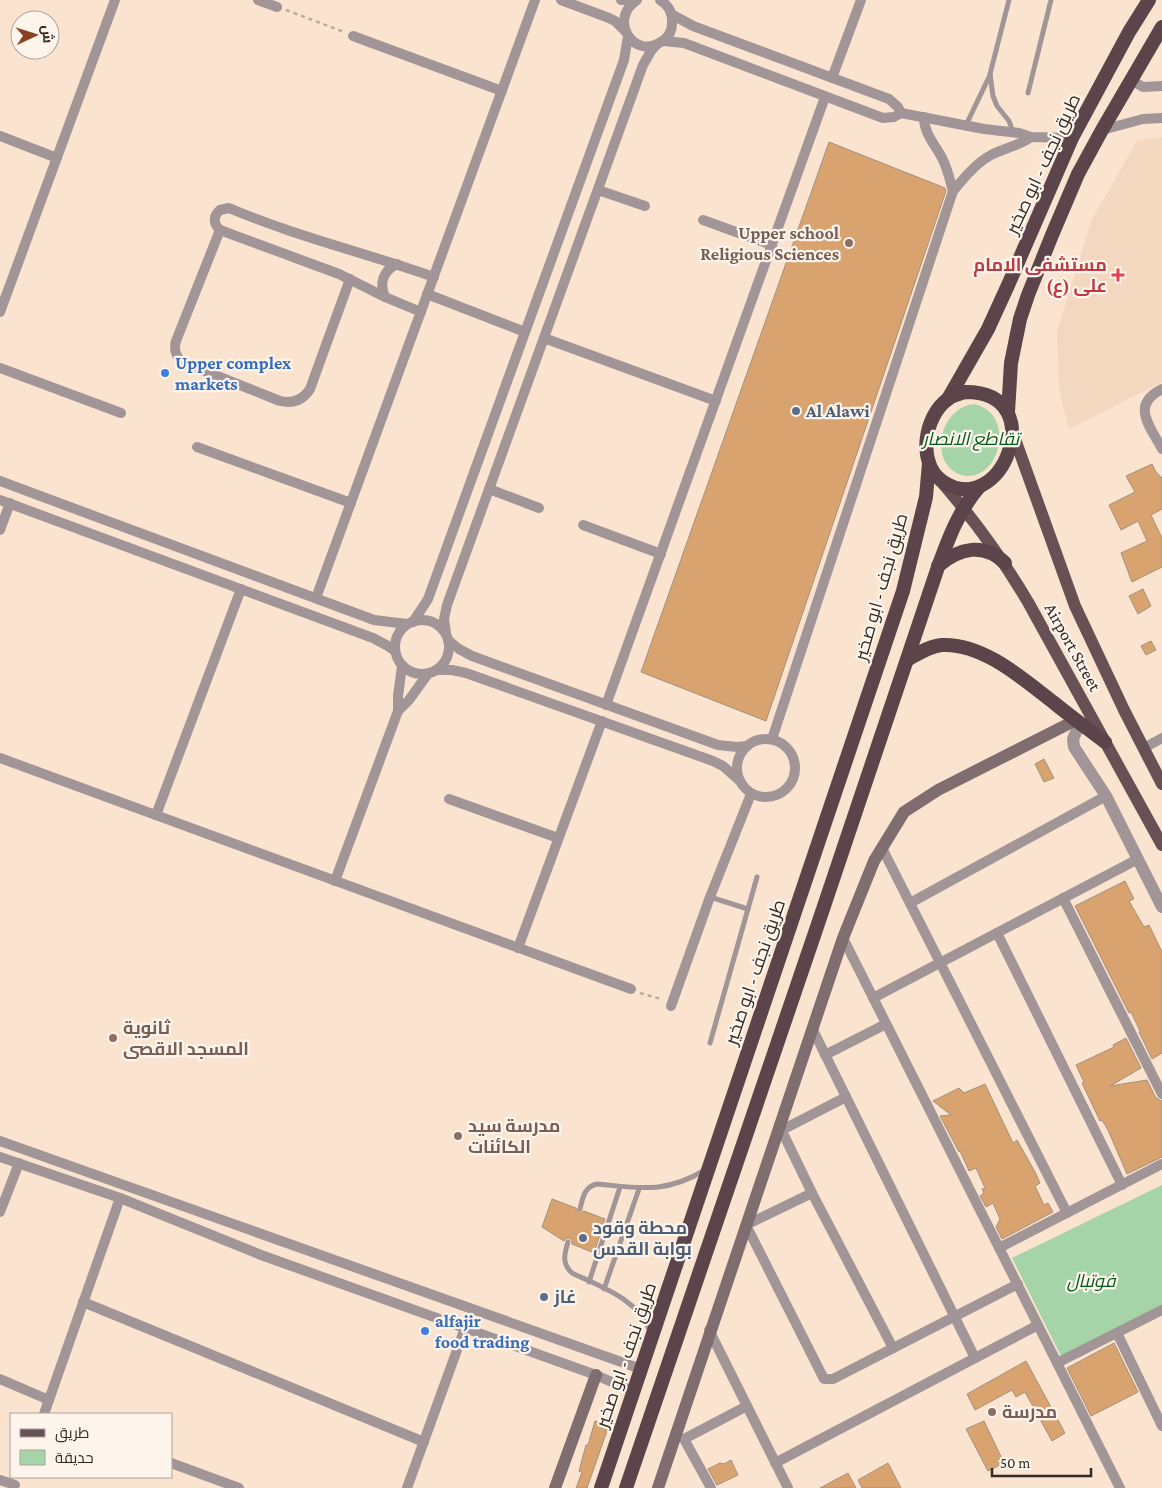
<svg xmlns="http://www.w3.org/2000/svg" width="1162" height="1488" font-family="'Crimson Pro',Cairo,serif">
  <rect width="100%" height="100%" fill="#fae4d0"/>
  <path fill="#f3d7be" d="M1162,137v245l-93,47 -10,-40 -2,-57 35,-113 45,-78z"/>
  <g fill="#a6d4a9">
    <path d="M974,404c44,10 25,81 -13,71 -8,-3 -13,-8 -17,-15 -9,-23 4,-53 30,-56z"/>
    <path d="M1162,1185v121l-100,52 -50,-100z"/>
  </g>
  <g fill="#d9a36f" stroke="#a4907e">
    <path d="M829,142l116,46 1,3 -180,530 -125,-49z"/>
    <path d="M1152,464l4,8 6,6v31l-11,6 11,23v29l-30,15 -11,-29 26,-12 -9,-20 -17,9 -12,-25 26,-13 -9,-16z"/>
    <path d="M1143,589l8,17 -13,8 -9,-18z"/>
    <path d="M1151,641l5,9 -10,5 -5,-9z"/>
    <path d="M1044,759l10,19 -10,4 -9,-18z"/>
    <path d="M1125,881l9,18 -5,2 15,26 5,-2 13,27v101l-10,6 -13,-27 1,-1 -9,-19 -2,1 -54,-107z"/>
    <path d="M1126,1038l15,30 -31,18 37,-6 9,18 6,3v56l-35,17 -19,-44 -6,-10 -2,1 -18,-38 2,-1 -8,-17 38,-18 -1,-2z"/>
    <path d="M985,1084l28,59 4,-3 18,32 5,11 -5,3 9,19 4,-2 5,9 -51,27 -6,-12 4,-8 -7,-16 -7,4 -6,-11 4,-3 -2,-4 3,-1 -9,-20 -7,3 -9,-20 -1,1 -19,-36 11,-1 -18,-14 26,-13 5,5z"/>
    <path d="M552,1199l24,9 3,5 5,-2 21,8 -11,34 -22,-9v-3l-2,-3h-3l-3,3 -22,-14z"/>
    <path d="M1114,1343l24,49 -47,24 -24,-48z"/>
    <path d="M1026,1361l39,72 -13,8 -27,-49 -9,5 -4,-7 -37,20 -8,-16z"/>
    <path d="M595,1421l14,4 -22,63h-11l6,-16 -3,-1 7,-26h2z"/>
    <path d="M984,1421l20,42 -16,8 -22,-42z"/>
    <path d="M731,1460l7,15 -21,10 -9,-16 12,-6 4,1z"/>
    <path d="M888,1463l13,25h-39l-4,-8z"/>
    <path d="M848,1473l8,15h-36z"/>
  </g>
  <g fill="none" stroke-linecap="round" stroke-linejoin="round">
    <g stroke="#bdab9b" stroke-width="2.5" stroke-dasharray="4 4" stroke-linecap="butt">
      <path d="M286,10l58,22"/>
      <path d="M640,993l21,6"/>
    </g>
    <g stroke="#a29597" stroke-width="5">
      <path d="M1009,0l-19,74 3,22 4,10 12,15 4,11"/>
      <path d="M1028,93l23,-93"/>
      <path d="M966,125l24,-50"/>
      <path d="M710,897l38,12"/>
      <path d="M710,1043l47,-166"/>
      <path d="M580,1209c3,-12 4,-22 17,-25 44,4 68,10 108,-14"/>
      <path d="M568,1242c-4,13 -6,22 4,31 29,14 66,26 78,58"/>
      <path d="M589,1282l31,-95"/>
      <path d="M604,1289l35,-100"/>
    </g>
    <g stroke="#a29597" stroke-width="10">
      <path d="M258,0l19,7"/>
      <path d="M561,0l48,18 6,3 10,10"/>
      <path d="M621,0h14"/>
      <path d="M637,0c-29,19 -4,60 24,42 7,-4 11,-11 11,-19 1,-10 -4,-18 -12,-23"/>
      <path d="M671,14l22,12 196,73 9,8 3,6"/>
      <path d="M353,36l149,55"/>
      <path d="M663,41l21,2 199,75 11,-1 7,-4 83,16 35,4 12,4 41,1"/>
      <path d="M832,78l29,-78"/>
      <path d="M1131,80l12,7 19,-1"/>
      <path d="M924,117c0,18 12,28 19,43 5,10 7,21 10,31"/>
      <path d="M1102,130l41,-11 19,-1"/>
      <path d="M0,136l57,22"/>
      <path d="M598,190l47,16"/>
      <path d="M703,220l69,25"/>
      <path d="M220,230l-44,111c-3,10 1,19 11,23l93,37c13,3 23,-1 30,-12l40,-110"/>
      <path d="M427,294l98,38"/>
      <path d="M385,297c-6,-14 -2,-26 12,-33"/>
      <path d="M0,312l115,-312"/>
      <path d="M421,312l-36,-15 -46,-23 -119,-44c-7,-7 -7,-14 0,-20l9,-2c66,28 137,45 205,69"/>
      <path d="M544,338l172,63"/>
      <path d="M0,368l121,45"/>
      <path d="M1162,389c-32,16 -12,37 0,60"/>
      <path d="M197,447l154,56"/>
      <path d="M0,481l374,139 33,4"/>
      <path d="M489,489l50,19"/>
      <path d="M0,500l373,138 15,8 7,5"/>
      <path d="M583,525l78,29"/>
      <path d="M0,530l10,-27"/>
      <path d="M316,598l219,-598"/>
      <circle cx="422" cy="647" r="27"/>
      <path d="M413,622l15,-23 196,-539 4,-24"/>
      <path d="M446,633l-2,-14 3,-14 196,-540 8,-14 5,-6"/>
      <path d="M448,640l11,9 13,7 246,89 19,2 10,-1"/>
      <path d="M438,670h14l14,3 247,88 10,5 17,15"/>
      <path d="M606,705l219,-608"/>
      <path d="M398,711l11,-11 18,-25"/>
      <circle cx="766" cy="768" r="29"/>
      <path d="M772,739l181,-548c11,-13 22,-27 38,-36 13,-7 28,-9 40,-18"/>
      <path d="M1144,748l18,-10"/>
      <path d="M0,758l631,231"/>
      <path d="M449,799l109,39"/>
      <path d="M156,815l85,-226"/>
      <path d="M882,848l185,365"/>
      <path d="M335,881l63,-170v-15l4,-30"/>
      <path d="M1063,898l99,196"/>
      <path d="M910,903l196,-107"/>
      <path d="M997,933l125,252"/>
      <path d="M843,938l277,550"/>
      <path d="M518,948l84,-227"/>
      <path d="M873,998l265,-139"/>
      <path d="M671,1006l39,-109 41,-103"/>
      <path d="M812,1028l163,330"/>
      <path d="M825,1055l61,-31"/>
      <path d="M779,1125l33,68 81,155"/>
      <path d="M782,1130l64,-33"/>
      <path d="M0,1141l641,228"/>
      <path d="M0,1157l120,41 141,57 335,120 38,17"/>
      <path d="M812,1193l-66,32 78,154h9l185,-95"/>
      <path d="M0,1212l19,-49"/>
      <path d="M999,1248l163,-84"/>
      <path d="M83,1302l341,140"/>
      <path d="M709,1330l79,158"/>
      <path d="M1117,1333l45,93"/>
      <path d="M1057,1363l105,-53"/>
      <path d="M0,1379l49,21"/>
      <path d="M44,1414l76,-216"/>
      <path d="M171,1463l68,25"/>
      <path d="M775,1463l263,-138"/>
      <path d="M0,1480l15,5"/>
      <path d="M407,1488l58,-160"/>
      <path d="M711,1488l-27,-49 63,-33"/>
    </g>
    <path stroke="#a29597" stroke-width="12" d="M1080,723l-7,16 1,8 32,49 56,111"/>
    <g stroke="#806d70" stroke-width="12">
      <path d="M555,1488l41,-113"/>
      <path d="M658,1488l185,-550 31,-77 30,-49 34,-22 138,-70"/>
    </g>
    <g stroke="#675155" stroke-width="12">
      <path d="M1011,428l64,178 49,104 38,74"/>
      <path d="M939,479c34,39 63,79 89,123l134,243"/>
    </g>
    <g stroke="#5c454a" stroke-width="14">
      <path d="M965,392c88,-1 36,131 -23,89 -25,-18 -18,-65 6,-82 5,-4 11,-5 17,-7z"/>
      <path d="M948,399l40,-70 21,-46 63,-145 57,-106 20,-32"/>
      <path d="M1008,412l3,-49 9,-44 8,-24 24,-60 26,-61 24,-44 60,-103"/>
      <path d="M938,566c21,-18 46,-24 67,-3"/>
      <path d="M907,660c11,-6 22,-14 35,-15 41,-2 81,34 111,57 17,14 35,27 52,40"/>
      <path d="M601,1488l302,-897 23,-94 3,-34"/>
      <path d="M626,1488l195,-573 117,-348c11,-30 21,-57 42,-81"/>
    </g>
  </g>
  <g fill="#8d6e63" stroke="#fdf4ec" stroke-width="2">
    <circle cx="849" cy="243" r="5"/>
    <circle cx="113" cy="1038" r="5"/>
    <circle cx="458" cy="1136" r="5"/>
    <circle cx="992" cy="1412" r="5"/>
  </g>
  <path fill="#e0444e" stroke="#fdf4ec" stroke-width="2" d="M1115.5 267.5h5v5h5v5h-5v5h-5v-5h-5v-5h5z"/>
  <g fill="#3f7fe0" stroke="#fdf4ec" stroke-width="2">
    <circle cx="165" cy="373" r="5"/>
    <circle cx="425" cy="1331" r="5"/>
  </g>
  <g fill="#5c6f8a" stroke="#fdf4ec" stroke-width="2">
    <circle cx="796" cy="411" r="5"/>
    <circle cx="583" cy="1238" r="5"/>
    <circle cx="544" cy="1297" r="5"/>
  </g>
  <g text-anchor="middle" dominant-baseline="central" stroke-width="4.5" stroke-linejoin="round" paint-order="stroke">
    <g font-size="18" fill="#322a23" stroke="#fdf4ec">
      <text transform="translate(1043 164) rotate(-65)">طريق نجف - ابو صخير</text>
      <text transform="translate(881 587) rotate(-74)">طريق نجف - ابو صخير</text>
      <text transform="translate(1073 647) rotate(61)">Airport Street</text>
      <text transform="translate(755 972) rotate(-71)">طريق نجف - ابو صخير</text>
      <text transform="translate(626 1355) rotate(-71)">طريق نجف - ابو صخير</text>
    </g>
    <g font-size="18" font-weight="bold" fill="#785e54" stroke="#fdf4ec" text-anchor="start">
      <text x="839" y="233" text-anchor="end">Upper school<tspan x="839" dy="21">Religious Sciences</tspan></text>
      <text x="123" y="1028">ثانوية<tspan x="123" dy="21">المسجد الاقصى</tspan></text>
      <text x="468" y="1126">مدرسة سيد<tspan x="468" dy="21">الكائنات</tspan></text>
      <text x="1002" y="1412">مدرسة</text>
    </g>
    <g font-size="18" font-weight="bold" fill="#be3a42" stroke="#fdf4ec" text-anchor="end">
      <text x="1107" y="265">مستشفی الامام<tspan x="1107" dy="21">علی (ع)</tspan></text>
    </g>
    <g font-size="18" font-weight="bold" fill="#366cbe" stroke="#fdf4ec" text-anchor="start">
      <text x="175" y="363">Upper complex<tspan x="175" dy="21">markets</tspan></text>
      <text x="435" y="1321">alfajir<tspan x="435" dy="21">food trading</tspan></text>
    </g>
    <g font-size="18" font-weight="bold" fill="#4e5e75" stroke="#fdf4ec" text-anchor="start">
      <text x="806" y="411">Al Alawi</text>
      <text x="593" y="1228">محطة وقود<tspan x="593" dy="21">بوابة القدس</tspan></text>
      <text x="554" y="1297">غاز</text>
    </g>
    <g font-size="18" font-style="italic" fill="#015b1c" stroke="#fdf4ec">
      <text x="971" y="439">تقاطع الانصار</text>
      <text x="1091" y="1281">فوتبال</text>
    </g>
  </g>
  <rect x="10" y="1413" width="162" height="65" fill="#fdf4ec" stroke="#aca39c"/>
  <rect x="20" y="1429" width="25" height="8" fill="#675155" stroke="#aca39c"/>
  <text x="55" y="1438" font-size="15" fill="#322a23">طريق</text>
  <rect x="20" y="1450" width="25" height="15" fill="#a6d4a9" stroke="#aca39c"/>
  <text x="55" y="1463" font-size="15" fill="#322a23">حديقة</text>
  <g transform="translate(35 35) rotate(86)"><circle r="24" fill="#fdf4ec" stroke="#aca39c"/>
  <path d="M0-4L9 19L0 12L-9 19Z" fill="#894122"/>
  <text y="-8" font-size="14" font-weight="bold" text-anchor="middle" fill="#322a23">ش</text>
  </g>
  <path d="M992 1468v8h99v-8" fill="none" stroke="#322a23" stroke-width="2.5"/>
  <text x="1000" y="1468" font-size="15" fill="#322a23" stroke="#fdf4ec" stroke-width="4" paint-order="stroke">50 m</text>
</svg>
